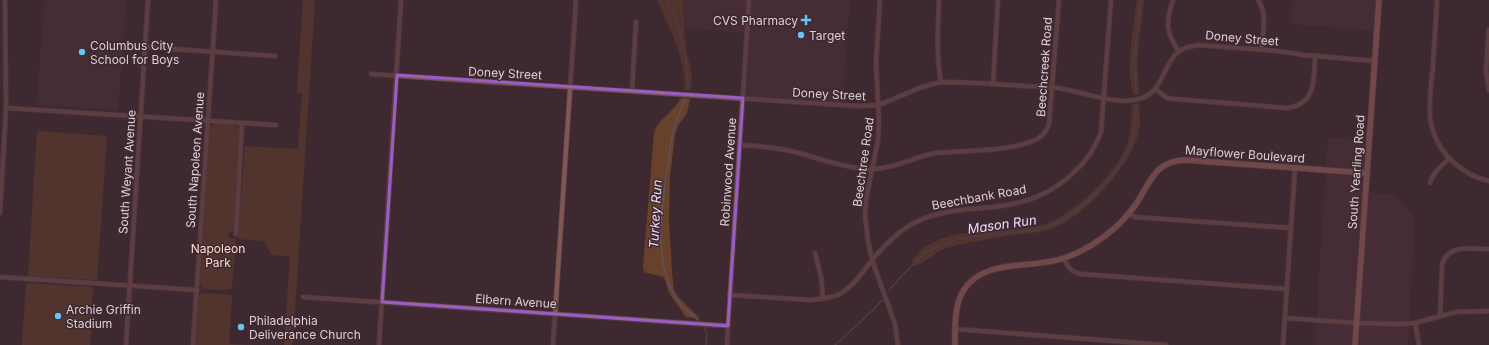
<svg xmlns="http://www.w3.org/2000/svg" width="1489" height="345" font-family="Inter,sans-serif">
  <rect width="100%" height="100%" fill="#3f2931"/>
  <g fill="#4e313b">
    <polygon points="45,0 126,0 118,110 36,105"/>
    <polygon points="683,0 850,0 842,105 744,97 747,33 685,28"/>
    <polygon points="1293,0 1379,0 1377,31 1291,24"/>
    <polygon points="1328,138 1369,140 1365,193 1395,195 1415,218 1408,345 1315,345 1319,291 1318,290"/>
  </g>
  <g fill="#68412b">
    <path d="M303,0h12l-22,340 -1,5h-8l6,-88c-14,-3 -20,3 -24,-14l-5,-2 -23,-2 7,-93 53,3 4,-56h-5z"/>
    <path d="M657,0h26c1,17 1,34 3,50 3,14 9,27 4,40h-6c4,-27 -16,-65 -27,-90z"/>
    <path d="M1137,0h7l-7,61 2,31 -2,3 -4,-2c-7,-29 0,-63 4,-93z"/>
    <path d="M685,98l5,1 -3,14 -9,13 -3,9 -5,42 -1,43 3,52 2,19 6,8 20,19 -14,-1 -17,-24 -4,-13 -2,-3 -19,-5 -1,-5 11,-134c4,-14 19,-20 26,-34z"/>
    <path d="M1137,104h2c1,12 2,23 -2,34 -10,31 -55,81 -86,91 -11,4 -24,4 -36,6 -16,2 -32,5 -48,8 -9,2 -21,4 -29,9 -8,5 -15,12 -24,14l-2,-5c24,-38 88,-26 126,-35 31,-6 79,-52 89,-82 5,-12 4,-26 5,-39z"/>
    <path d="M214,124c9,0 23,-2 26,8l-6,96 -1,3 -4,1v6l7,1 -4,48 -2,3 -24,-1 -5,-3 -1,-3 10,-156z"/>
    <polygon points="37,131 107,136 97,280 28,276"/>
    <polygon points="26,283 93,287 90,345 22,345"/>
    <polygon points="201,293 232,295 229,344 252,345 196,345 199,297"/>
  </g>
  <g fill="none" stroke-linecap="round" stroke-linejoin="round">
    <g stroke="#5f4e67" stroke-width="1.5">
      <path d="M667,0c11,23 24,64 20,90"/>
      <polyline points="1136,94 1134,56 1141,0"/>
      <path d="M685,99c-3,9 -8,19 -11,28 -3,12 -4,25 -6,37 -6,41 -15,90 5,129 6,12 16,19 25,27"/>
      <path d="M889,290c11,-12 32,-37 47,-43 25,-11 53,-12 80,-15 8,-1 17,-1 25,-3 35,-9 82,-57 92,-91 3,-11 3,-23 3,-34"/>
      <polyline points="704,326 707,335 706,345"/>
      <polyline points="835,345 872,311 882,300"/>
    </g>
    <g stroke="#5c474e" stroke-width="5.5">
      <g id="street">
        <polyline points="880,0 876,63 879,122 878,140 866,200 865,216 868,241 872,260 895,324 898,345"/>
        <path d="M939,0c-1,28 -3,54 2,82"/>
        <path d="M1173,0c-8,23 -7,32 6,52"/>
        <path d="M1258,0c10,13 5,34 3,49"/>
        <path d="M1437,0c-1,22 -3,45 -4,67 -2,16 -4,33 -3,49 3,32 28,58 59,65"/>
        <polyline points="1489,30 1486,70 1489,90"/>
        <polyline points="145,47 275,56"/>
        <path d="M371,74l486,32 22,-1 43,-18 19,-5c28,0 55,2 83,4 13,1 27,0 39,3 24,4 51,16 76,10 25,-7 23,-34 40,-48 6,-4 14,-5 20,-6l79,6 26,4 71,6"/>
        <polyline points="993,84 998,0"/>
        <path d="M1155,89l12,9 8,1 112,9c29,-4 27,-28 28,-52"/>
        <polyline points="632,91 636,22"/>
        <polyline points="6,108 276,125"/>
        <path d="M740,145c17,1 35,2 51,6 25,6 49,16 74,18 26,2 47,-12 71,-16 30,-3 66,-1 94,-11 10,-3 16,-8 19,-18l10,-124"/>
        <path d="M1430,183c3,-11 11,-17 19,-24"/>
        <polyline points="0,213 6,108 5,0"/>
        <polyline points="1129,214 1135,217 1291,228"/>
        <polyline points="236,234 242,123"/>
        <polyline points="815,253 821,277 823,299"/>
        <path d="M1064,258c3,9 7,14 17,16l206,15"/>
        <polyline points="0,277 197,290"/>
        <path d="M730,295l81,5c9,-1 18,-2 27,-5 14,-7 24,-22 34,-35 10,-12 21,-24 35,-33 31,-20 65,-16 100,-22 24,-4 47,-14 65,-31 13,-11 23,-25 29,-42l10,-132"/>
        <polyline points="303,297 728,326"/>
        <path d="M1440,316l2,-50c4,-23 31,-17 47,-17"/>
        <polyline points="1285,318 1356,323 1402,324 1415,323 1456,312 1489,311"/>
        <polyline points="1415,323 1419,345"/>
        <polyline points="955,329 1166,345"/>
        <polyline points="126,345 148,0"/>
        <polyline points="193,345 216,0"/>
        <polyline points="379,345 401,0"/>
        <polyline points="553,345 576,0"/>
        <polyline points="727,345 749,0"/>
        <polyline points="1283,345 1295,168"/>
      </g>
    </g>
    <g stroke="#5c474e" stroke-width="7">
      <g id="secondary">
        <path d="M955,345c0,-17 -1,-38 8,-54 21,-34 69,-21 101,-33 19,-6 37,-18 52,-31 8,-8 16,-16 22,-26 13,-21 18,-40 47,-41l181,13"/>
        <polyline points="1355,345 1379,0"/>
      </g>
    </g>
    <use href="#street" stroke="#815653" stroke-width="4"/>
    <use href="#secondary" stroke="#ad6a66" stroke-width="5.5"/>
  </g>
  <path d="M0 0H1489V345H0ZM397,75l346,23 -15,228 -346,-24z" fill="#3f2931" fill-opacity=".55" fill-rule="evenodd"/>
  <path fill="none" stroke="#995dc5" stroke-width="3" stroke-linejoin="round" d="M397,75l346,23 -15,228 -346,-24z"/>
  <g fill="#66c4ef" stroke="#3f2931" stroke-width="1.5">
    <path d="M804 14h4v4h4v4h-4v4h-4v-4h-4v-4h4z"/>
    <circle cx="801" cy="35" r="4"/>
    <circle cx="82" cy="52" r="4"/>
    <circle cx="58" cy="316" r="4"/>
    <circle cx="241" cy="327" r="4"/>
  </g>
  <g text-anchor="middle" dominant-baseline="central" stroke-width="3" stroke-linejoin="round" paint-order="stroke">
    <g font-size="12" fill="#decfd3" stroke="#3f2931" text-anchor="start">
      <text x="798" y="20" text-anchor="end">CVS Pharmacy</text>
      <text x="809" y="35">Target</text>
      <text x="90" y="45">Columbus City<tspan x="90" dy="14">School for Boys</tspan></text>
      <text x="66" y="309">Archie Griffin<tspan x="66" dy="14">Stadium</tspan></text>
      <text x="249" y="320">Philadelphia<tspan x="249" dy="14">Deliverance Church</tspan></text>
    </g>
    <g font-size="12" fill="#decfd3" stroke="#3f2931">
      <text transform="translate(1242 38) rotate(5)">Doney Street</text>
      <text transform="translate(1044 67) rotate(-86)">Beechcreek Road</text>
      <text transform="translate(505 73) rotate(3)">Doney Street</text>
      <text transform="translate(829 94) rotate(3)">Doney Street</text>
      <text transform="translate(1245 154) rotate(4)">Mayflower Boulevard</text>
      <text transform="translate(195 160) rotate(-86)">South Napoleon Avenue</text>
      <text transform="translate(863 162) rotate(-82)">Beechtree Road</text>
      <text transform="translate(127 172) rotate(-86)">South Weyant Avenue</text>
      <text transform="translate(728 172) rotate(-86)">Robinwood Avenue</text>
      <text transform="translate(1356 172) rotate(-86)">South Yearling Road</text>
      <text transform="translate(979 197) rotate(-10)">Beechbank Road</text>
      <text transform="translate(516 301) rotate(4)">Elbern Avenue</text>
    </g>
    <g font-size="12" fill="#fbddce" stroke="#3f2931">
      <text x="218" y="248">Napoleon<tspan x="218" dy="14">Park</tspan></text>
    </g>
    <g font-size="13" font-style="italic" fill="#eaddf9" stroke="#3f2931">
      <text transform="translate(655 214) rotate(-87)">Turkey Run</text>
      <text transform="translate(1002 224) rotate(-8)">Mason Run</text>
    </g>
  </g>
</svg>
